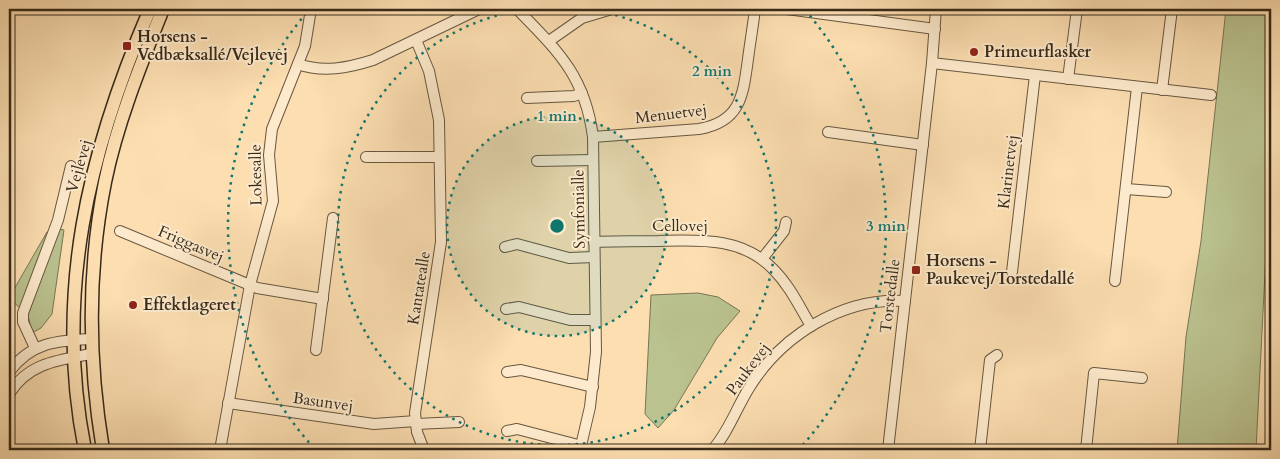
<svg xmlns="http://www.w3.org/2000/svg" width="1280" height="459" font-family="Cardo,serif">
  <rect width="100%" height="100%" fill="#fcdeb1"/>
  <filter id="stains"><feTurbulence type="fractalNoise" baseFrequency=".004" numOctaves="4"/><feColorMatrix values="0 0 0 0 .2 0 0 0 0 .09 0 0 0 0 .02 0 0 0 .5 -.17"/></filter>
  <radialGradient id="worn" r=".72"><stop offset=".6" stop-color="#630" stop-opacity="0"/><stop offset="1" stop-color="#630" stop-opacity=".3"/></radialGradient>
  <g fill="#bac28f" stroke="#787654">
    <polygon points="1226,9 1271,9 1271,233 1267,233 1256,450 1177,450 1186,337 1201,241"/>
    <polygon points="59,229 64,230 52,314 41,328 32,333 28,315"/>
    <polygon points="47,232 52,232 20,308 9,298"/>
    <polygon points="698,293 718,297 740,311 717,338 674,410 658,428 645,414 651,295"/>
  </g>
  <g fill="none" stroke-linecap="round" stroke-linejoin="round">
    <g stroke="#685740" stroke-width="12">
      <g id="minor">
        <path d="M517,9c41,42 68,67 76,128l3,215 -6,55 -10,43"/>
        <polyline points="787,9 935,29"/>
        <polyline points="416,40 429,71 439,120 441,242 415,413 417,432 424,450"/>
        <polyline points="549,41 582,18 612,9"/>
        <polyline points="932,63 1211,95"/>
        <path d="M298,64c25,9 50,4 75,-4l106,-51"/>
        <polyline points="1068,79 1077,9"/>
        <polyline points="1162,90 1172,9"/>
        <polyline points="527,98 574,96 582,93"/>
        <polyline points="828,132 923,145"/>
        <path d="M593,137l106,-8c42,-7 44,-34 49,-70 2,-16 5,-33 7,-50"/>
        <polyline points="366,157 439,157"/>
        <polyline points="537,161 593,160"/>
        <polyline points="1126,189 1166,192"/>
        <polyline points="120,231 257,288 323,299"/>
        <path d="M594,242c22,-1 43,-1 65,-1 41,-1 83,-4 114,28 17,17 26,37 38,57"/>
        <polyline points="505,247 517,244 569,258 594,257"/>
        <polyline points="762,259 784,231 786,222"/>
        <polyline points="1012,272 1035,75"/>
        <polyline points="1115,281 1137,87"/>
        <polyline points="506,309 519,307 570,320 595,320"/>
        <polyline points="35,348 23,322 23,313 58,220 71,166"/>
        <polyline points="316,350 333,218"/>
        <path d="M9,372c22,-30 47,-31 82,-33"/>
        <polyline points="507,372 521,370 593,387"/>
        <path d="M9,394c19,-31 49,-34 82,-40"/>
        <polyline points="228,403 374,424 416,421"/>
        <polyline points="416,424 459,422"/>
        <polyline points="507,431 517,429 582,446"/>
        <polyline points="220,450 250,285 273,201 269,155 272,129 305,46 311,9"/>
        <path d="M712,450c15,-15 25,-43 37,-62 32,-52 93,-91 156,-87"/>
        <polyline points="888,450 932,63 936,9"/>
        <polyline points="980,450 990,360 997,355"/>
        <polyline points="1086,450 1094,373 1142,378"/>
      </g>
    </g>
    <g stroke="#372a1a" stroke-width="15">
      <g id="major">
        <path d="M85,450c-31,-156 3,-297 65,-441"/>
        <path d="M103,450c-15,-90 -16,-178 2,-268 12,-59 36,-118 58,-173"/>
      </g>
    </g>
    <use href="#minor" stroke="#fdeacc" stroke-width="10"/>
    <use href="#major" stroke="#fcdeb1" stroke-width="12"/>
  </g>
  <circle cx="557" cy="226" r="110" fill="#0f766e" fill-opacity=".12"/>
  <g fill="none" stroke="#0f766e" stroke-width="2.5" stroke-dasharray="2.5 5">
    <circle cx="557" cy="226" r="110"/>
    <path d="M586 9A219 219 0 1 1 528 9"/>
    <path d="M314 448A329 329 0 0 1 309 10M805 10A329 329 0 0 1 800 448"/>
  </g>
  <g fill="#8f2418" stroke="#fdeacc" stroke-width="2">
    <rect x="122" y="41" width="10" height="10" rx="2.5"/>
    <circle cx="974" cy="52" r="5"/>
    <rect x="911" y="265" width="10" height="10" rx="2.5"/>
    <circle cx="133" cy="305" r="5"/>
  </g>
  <g text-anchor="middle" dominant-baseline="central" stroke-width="4" stroke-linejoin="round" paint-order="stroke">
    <g font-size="16" font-weight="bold" fill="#372a1a" stroke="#fdeacc" text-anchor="start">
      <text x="137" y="37">Horsens -<tspan x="137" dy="18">Vedbæksallé/Vejlevej</tspan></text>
      <text x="984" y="52">Primeurflasker</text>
      <text x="926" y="261">Horsens -<tspan x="926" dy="18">Paukevej/Torstedallé</tspan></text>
      <text x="143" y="305">Effektlageret</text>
    </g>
    <g font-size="16" fill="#372a1a" stroke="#fdeacc">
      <text transform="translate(671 114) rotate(-7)">Menuetvej</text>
      <text transform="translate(79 166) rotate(-74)">Vejlevej</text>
      <text transform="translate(1008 172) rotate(-83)">Klarinetvej</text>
      <text transform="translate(256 175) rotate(-91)">Lokesalle</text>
      <text transform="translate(579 209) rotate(-91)">Symfonialle</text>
      <text x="680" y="226">Cellovej</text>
      <text transform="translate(191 244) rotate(23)">Friggasvej</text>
      <text transform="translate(419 288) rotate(-81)">Kantatealle</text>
      <text transform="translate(890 296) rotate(-83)">Torstedalle</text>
      <text transform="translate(748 369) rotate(-53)">Paukevej</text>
      <text transform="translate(323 402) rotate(8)">Basunvej</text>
    </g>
  </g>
  <circle cx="557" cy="226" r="8" fill="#0f766e" stroke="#fdeacc" stroke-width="2.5"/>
  <g font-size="15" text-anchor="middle" font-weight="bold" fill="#0f766e" stroke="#fdeacc" stroke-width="4" stroke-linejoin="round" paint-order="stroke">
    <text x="712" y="76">2 min</text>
    <text x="557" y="121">1 min</text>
    <text x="886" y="231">3 min</text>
  </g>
  <rect width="1280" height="459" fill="none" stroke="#fcdeb1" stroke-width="30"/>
  <rect x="10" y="10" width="1260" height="439" fill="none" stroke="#372a1a" stroke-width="2.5"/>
  <rect x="15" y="15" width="1250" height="429" fill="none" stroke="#372a1a"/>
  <rect width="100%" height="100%" filter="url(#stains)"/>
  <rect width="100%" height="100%" fill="url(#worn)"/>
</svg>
